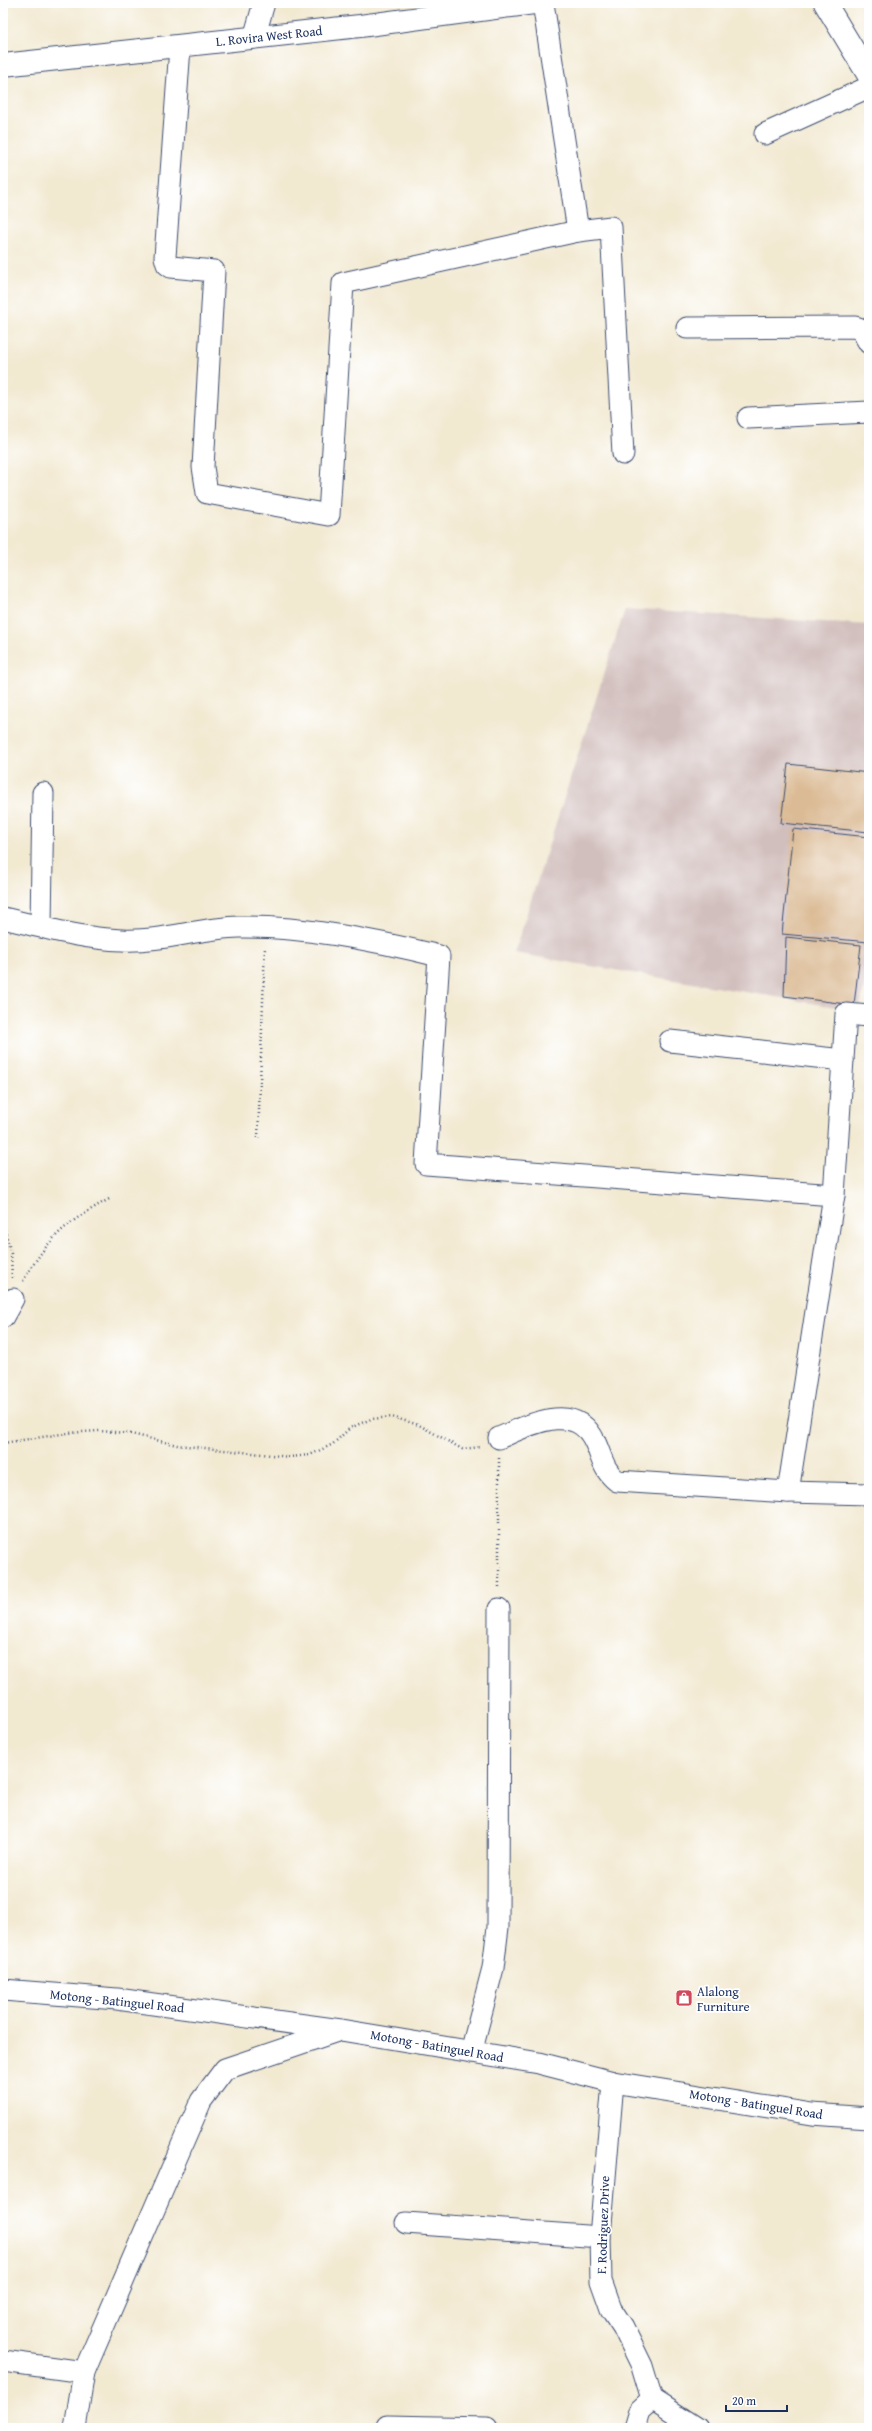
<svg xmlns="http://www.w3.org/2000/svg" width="872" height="2431" font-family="'Gentium Book Plus',serif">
  <rect width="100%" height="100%" fill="#fff"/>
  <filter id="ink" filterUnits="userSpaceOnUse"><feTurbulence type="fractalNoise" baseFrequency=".025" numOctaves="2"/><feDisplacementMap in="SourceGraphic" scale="8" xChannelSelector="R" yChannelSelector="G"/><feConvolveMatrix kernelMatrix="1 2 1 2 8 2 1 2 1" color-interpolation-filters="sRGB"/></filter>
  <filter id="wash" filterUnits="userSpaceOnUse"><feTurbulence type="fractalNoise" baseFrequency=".012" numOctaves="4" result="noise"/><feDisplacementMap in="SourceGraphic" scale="16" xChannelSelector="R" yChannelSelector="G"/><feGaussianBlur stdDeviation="0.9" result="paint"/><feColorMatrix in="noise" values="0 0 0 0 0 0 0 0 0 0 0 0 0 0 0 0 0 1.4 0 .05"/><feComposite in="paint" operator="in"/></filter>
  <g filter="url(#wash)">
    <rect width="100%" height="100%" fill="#f2e9d1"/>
    <polygon fill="#d1bfbd" points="625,609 869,625 869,966 859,1011 514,953"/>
    <g id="blocks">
      <g fill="#dbbb95">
        <polygon points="788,764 869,773 869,832 781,823"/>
        <polygon points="793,829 869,837 869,942 782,934"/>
        <polygon points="786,937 861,945 854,1005 784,996"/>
      </g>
    </g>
  </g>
  <g filter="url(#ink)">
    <use href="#blocks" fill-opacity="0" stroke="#3b4b6f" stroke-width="1"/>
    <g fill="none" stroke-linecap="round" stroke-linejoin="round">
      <g stroke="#3b4b6f" stroke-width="23">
        <g id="minor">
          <polyline points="543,3 578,231"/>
          <polyline points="254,38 264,3"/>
          <polyline points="180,47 165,257 167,264 171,267 214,271 203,467 207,493 329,515 343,283 578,231 611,227 623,454"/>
          <polyline points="765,134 869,87"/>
          <polyline points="687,328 855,327 861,329 869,343"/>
          <polyline points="748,418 869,412"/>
          <path d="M3,918c39,9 79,21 119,22 40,2 77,-12 117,-13 66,-1 136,13 200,29l-13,208 408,31"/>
          <polyline points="41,926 43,793"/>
          <polyline points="670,1041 843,1060"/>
          <polyline points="3,1317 13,1299"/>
          <path d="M499,1438c30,-13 77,-38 96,4 7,15 8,28 22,39l171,11 81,2"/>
          <polyline points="788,1492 834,1195 846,1014 869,1016"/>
          <polyline points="3,1990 117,1999 341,2030 539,2063 613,2082 812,2114 869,2118"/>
          <polyline points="471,2052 493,1968 498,1927 499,1609"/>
          <polyline points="613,2082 600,2237 601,2281 611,2309 623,2327 642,2366 652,2399 697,2428"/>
          <polyline points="406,2223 600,2237"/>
          <polyline points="3,2361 84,2372 75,2428"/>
          <polyline points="84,2372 201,2101 225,2069 337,2031"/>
          <polyline points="387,2426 487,2428"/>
          <polyline points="634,2428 639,2411 652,2399"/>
        </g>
      </g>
      <g stroke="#3b4b6f" stroke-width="24">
        <g id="major">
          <polyline points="825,3 869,76"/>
          <polyline points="3,65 360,26 534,3"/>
        </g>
      </g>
      <g stroke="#3b4b6f" stroke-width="2.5" stroke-dasharray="1 3" stroke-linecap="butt">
        <polyline points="258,1138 265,947"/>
        <polyline points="3,1222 11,1254 12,1280"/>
        <path d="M23,1281c27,-45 42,-58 88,-83"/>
        <polyline points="3,1443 68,1433 100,1431 127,1433 177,1445 290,1457 310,1455 333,1444 350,1428 371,1419 392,1417 419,1425 462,1449 481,1447"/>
        <polyline points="499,1458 499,1589"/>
        <polyline points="869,2045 869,2091"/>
      </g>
      <use href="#minor" stroke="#fff" stroke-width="21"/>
      <use href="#major" stroke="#fff" stroke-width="22"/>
    </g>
  </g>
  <defs>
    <g id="shop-square" transform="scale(0.9)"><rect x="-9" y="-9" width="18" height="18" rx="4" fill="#d1495b" stroke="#fff"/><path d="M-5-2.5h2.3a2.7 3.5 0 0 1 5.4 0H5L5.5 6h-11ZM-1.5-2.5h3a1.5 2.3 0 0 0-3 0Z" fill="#fff"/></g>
  </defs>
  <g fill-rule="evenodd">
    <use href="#shop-square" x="684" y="1998"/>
  </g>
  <g text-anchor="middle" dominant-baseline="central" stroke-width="3.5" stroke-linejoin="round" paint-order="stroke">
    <g font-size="13" fill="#1b2f5e" stroke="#fff">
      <text transform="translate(269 36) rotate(-6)">L. Rovira West Road</text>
      <text transform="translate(117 2001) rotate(6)">Motong - Batinguel Road</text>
      <text transform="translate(437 2046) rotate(10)">Motong - Batinguel Road</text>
      <text transform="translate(756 2104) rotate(9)">Motong - Batinguel Road</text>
      <text transform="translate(603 2225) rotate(-88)">F. Rodriguez Drive</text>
    </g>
    <g font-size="13" fill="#1b2f5e" stroke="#fff" text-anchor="start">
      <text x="697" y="1991">Alalong<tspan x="697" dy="15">Furniture</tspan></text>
    </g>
  </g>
  <rect width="872" height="2431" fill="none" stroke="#fff" stroke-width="16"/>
  <path d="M726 2405v6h61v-6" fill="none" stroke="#1b2f5e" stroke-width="2"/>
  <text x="732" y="2405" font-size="12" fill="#1b2f5e" stroke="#ffffff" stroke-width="3" paint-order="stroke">20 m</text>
</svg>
